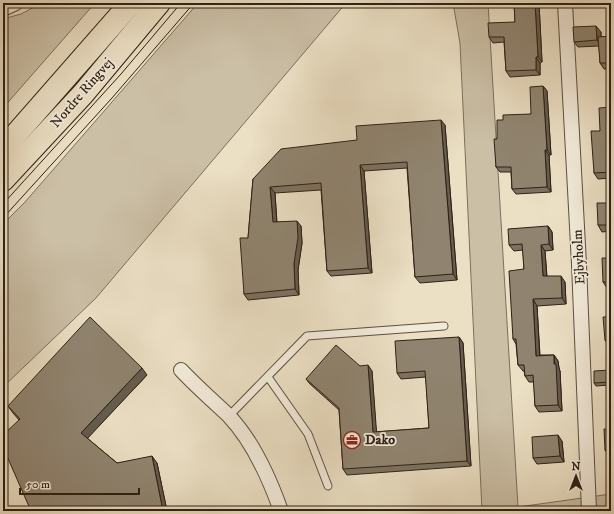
<svg xmlns="http://www.w3.org/2000/svg" width="614" height="514" font-family="'IM FELL DW Pica',serif">
  <rect width="100%" height="100%" fill="#ebdfc4"/>
  <filter id="stains"><feTurbulence type="fractalNoise" baseFrequency=".005" numOctaves="4"/><feColorMatrix values="0 0 0 0 .2 0 0 0 0 .09 0 0 0 0 .02 0 0 0 .5 -.17"/></filter>
  <radialGradient id="worn" r=".72"><stop offset=".6" stop-color="#630" stop-opacity="0"/><stop offset="1" stop-color="#630" stop-opacity=".3"/></radialGradient>
  <g fill="#cbbfa6" stroke="#7c705e">
    <polygon points="42,3 95,3 3,108 3,19 21,14"/>
    <polygon points="198,3 346,3 96,298 3,387 3,224 25,202"/>
    <polygon points="453,3 488,3 518,507 611,494 611,511 482,511 460,43"/>
  </g>
  <g fill="none" stroke-linecap="round" stroke-linejoin="round">
    <g stroke="#5d5041" stroke-width="9">
      <g id="lane">
        <polyline points="268,377 308,434 328,486"/>
        <polyline points="229,416 307,336 444,326"/>
      </g>
    </g>
    <g stroke="#5d5041" stroke-width="16">
      <g id="street">
        <polyline points="565,3 579,264 589,511"/>
        <polyline points="3,9 16,3"/>
        <path d="M181,370c15,16 31,30 47,45 25,26 41,62 53,96"/>
      </g>
    </g>
    <g stroke="#2e2115" stroke-width="24">
      <g id="primary">
        <polyline points="3,149 131,3"/>
        <polyline points="3,180 83,94 159,3"/>
      </g>
    </g>
    <use href="#lane" stroke="#f2ead9" stroke-width="7"/>
    <use href="#street" stroke="#f2ead9" stroke-width="14"/>
    <use href="#primary" stroke="#ebdfc4" stroke-width="22"/>
    <g stroke="#2e2115" stroke-width="1">
      <polyline points="3,204 121,74 181,3"/>
      <polyline points="3,218 112,98 194,3"/>
    </g>
  </g>
  <g fill="#7c7260" stroke="#2e2115">
    <polygon points="514,3 539,3 542,62 540,63 540,75 510,77 506,71 504,42 493,43 489,37 515,22"/>
    <polygon points="601,32 601,37 611,36 611,69 604,69 600,63 599,46 578,47 574,42"/>
    <polygon points="543,86 547,91 551,155 549,155 551,192 516,194 512,189 511,172 500,172 496,167 497,139 503,120 531,114"/>
    <polygon points="611,107 611,178 598,179 594,173 600,131"/>
    <polygon points="445,125 457,280 420,283 415,277 407,168 364,171 372,273 331,276 327,271 321,190 275,193 277,222 301,226 302,243 298,270 299,295 248,300 244,294 248,238 253,179 357,140"/>
    <polygon points="611,203 611,231 602,232 598,225"/>
    <polygon points="548,226 552,232 553,250 545,251 547,276 565,282 566,304 537,306 540,355 554,355 558,361 559,368 560,371 562,411 539,412 535,406 534,382 529,382 525,376 524,371 523,371 518,365 516,344 513,339 524,269 523,250 514,251 509,245"/>
    <polygon points="611,258 611,288 607,288 603,282"/>
    <polygon points="611,317 611,346 609,346 605,340"/>
    <polygon points="459,337 463,343 471,466 347,475 343,469 339,410 310,384 306,379 360,366 372,371 376,432 429,428 426,377 401,379 397,373"/>
    <polygon points="610,370 611,371 611,397 610,396 610,385 596,386 594,383"/>
    <polygon points="147,375 87,438 117,463 157,463 167,511 31,511 19,420 13,413 8,406"/>
    <polygon points="611,429 611,456 609,456 605,450"/>
    <polygon points="562,441 564,462 537,464 533,458"/>
  </g>
  <g fill="#655c4e" stroke="#2e2115">
    <polygon points="535,3 539,3 542,62 538,57"/>
    <polygon points="596,26 601,32 601,46 597,40"/>
    <polygon points="536,57 540,63 540,75 536,70"/>
    <polygon points="543,86 547,91 551,155 547,150"/>
    <polygon points="441,120 445,125 457,280 453,274"/>
    <polygon points="545,150 549,155 551,192 547,187"/>
    <polygon points="360,165 364,171 372,273 368,268"/>
    <polygon points="270,187 275,193 277,228 273,222"/>
    <polygon points="297,221 301,226 302,243 298,270 299,295 295,289 294,264"/>
    <polygon points="548,226 552,232 553,250 549,244"/>
    <polygon points="541,245 545,251 547,282 543,276"/>
    <polygon points="561,276 565,282 566,304 562,298"/>
    <polygon points="533,299 537,306 540,362 536,356"/>
    <polygon points="459,337 463,343 471,466 467,461"/>
    <polygon points="554,355 558,361 559,368 560,371 562,411 558,405"/>
    <polygon points="368,365 372,371 377,438 373,432"/>
    <polygon points="142,368 147,375 86,440 81,433"/>
    <polygon points="558,435 562,441 564,462 560,456"/>
    <polygon points="152,456 157,463 167,511 163,511"/>
  </g>
  <g fill="#908470" stroke="#2e2115">
    <polygon points="514,3 535,3 538,57 536,57 536,70 506,71 504,37 489,37 488,23 515,22"/>
    <polygon points="596,26 597,40 574,42 573,27"/>
    <polygon points="611,36 611,63 600,63 598,37"/>
    <polygon points="543,86 547,150 545,150 547,187 512,189 511,167 496,167 494,139 497,139 497,120 503,120 503,115 531,114 530,87"/>
    <polygon points="611,107 611,172 594,173 591,131 600,131 599,108"/>
    <polygon points="441,120 453,274 415,277 407,162 360,165 368,268 327,271 321,183 270,187 273,222 297,221 298,237 294,264 295,289 244,294 240,238 248,238 253,179 281,149 357,140 356,126"/>
    <polygon points="597,203 611,203 611,225 598,225"/>
    <polygon points="548,226 549,244 541,245 543,276 561,276 562,298 533,299 536,356 554,355 554,364 556,364 558,405 535,406 533,375 525,376 524,365 518,365 516,339 513,339 509,271 524,269 522,244 509,245 508,229"/>
    <polygon points="602,258 611,258 611,282 603,282"/>
    <polygon points="90,317 142,368 81,433 117,463 152,456 163,511 116,511 116,508 97,511 31,511 3,447 3,435 20,419 8,406"/>
    <polygon points="603,317 611,317 611,340 605,340"/>
    <polygon points="459,337 467,461 343,469 339,408 306,379 336,345 360,366 368,365 373,432 429,428 425,371 397,373 395,341"/>
    <polygon points="610,370 611,374 609,374 610,382 594,383 594,371"/>
    <polygon points="609,374 611,374 611,396 610,396"/>
    <polygon points="604,429 611,429 611,450 605,450"/>
    <polygon points="558,435 560,456 533,458 532,437"/>
  </g>
  <defs>
    <g id="office-ring" transform="scale(0.9)"><circle r="9.5" fill="#f2ead9" stroke="#8f2418" stroke-width="1.5"/><path d="M-6-3h4V-5.5h4V-3h4V5H-6ZM-1-4.5V-3h2v-1.5ZM-6 0V1H6V0Z" fill="#8f2418"/></g>
  </defs>
  <g fill-rule="evenodd">
    <use href="#office-ring" x="352" y="440"/>
  </g>
  <g text-anchor="middle" dominant-baseline="central" stroke-width="3.5" stroke-linejoin="round" paint-order="stroke">
    <g font-size="14" fill="#2e2115" stroke="#f2ead9">
      <text transform="translate(82 93) rotate(-49)">Nordre Ringvej</text>
      <text transform="translate(579 257) rotate(-93)">Ejbyholm</text>
    </g>
    <g font-size="14" font-weight="bold" fill="#2e2115" stroke="#f2ead9" text-anchor="start">
      <text x="365" y="440">Dako</text>
    </g>
  </g>
  <rect width="614" height="514" fill="none" stroke="#ebdfc4" stroke-width="16"/>
  <rect x="4" y="4" width="606" height="506" fill="none" stroke="#2e2115" stroke-width="2"/>
  <rect x="8" y="8" width="598" height="498" fill="none" stroke="#2e2115"/>
  <g transform="translate(576 476)" stroke="#f2ead9" stroke-width="3" paint-order="stroke">
  <path d="M0-3L7 15L0 10L-7 15Z" fill="#2e2115"/>
  <text y="-6" font-size="11" font-weight="bold" text-anchor="middle" fill="#2e2115">N</text>
  </g>
  <path d="M20 488v6h119v-6" fill="none" stroke="#2e2115" stroke-width="2"/>
  <text x="26" y="488" font-size="12" fill="#2e2115" stroke="#f2ead9" stroke-width="3" paint-order="stroke">50 m</text>
  <rect width="100%" height="100%" filter="url(#stains)"/>
  <rect width="100%" height="100%" fill="url(#worn)"/>
</svg>
